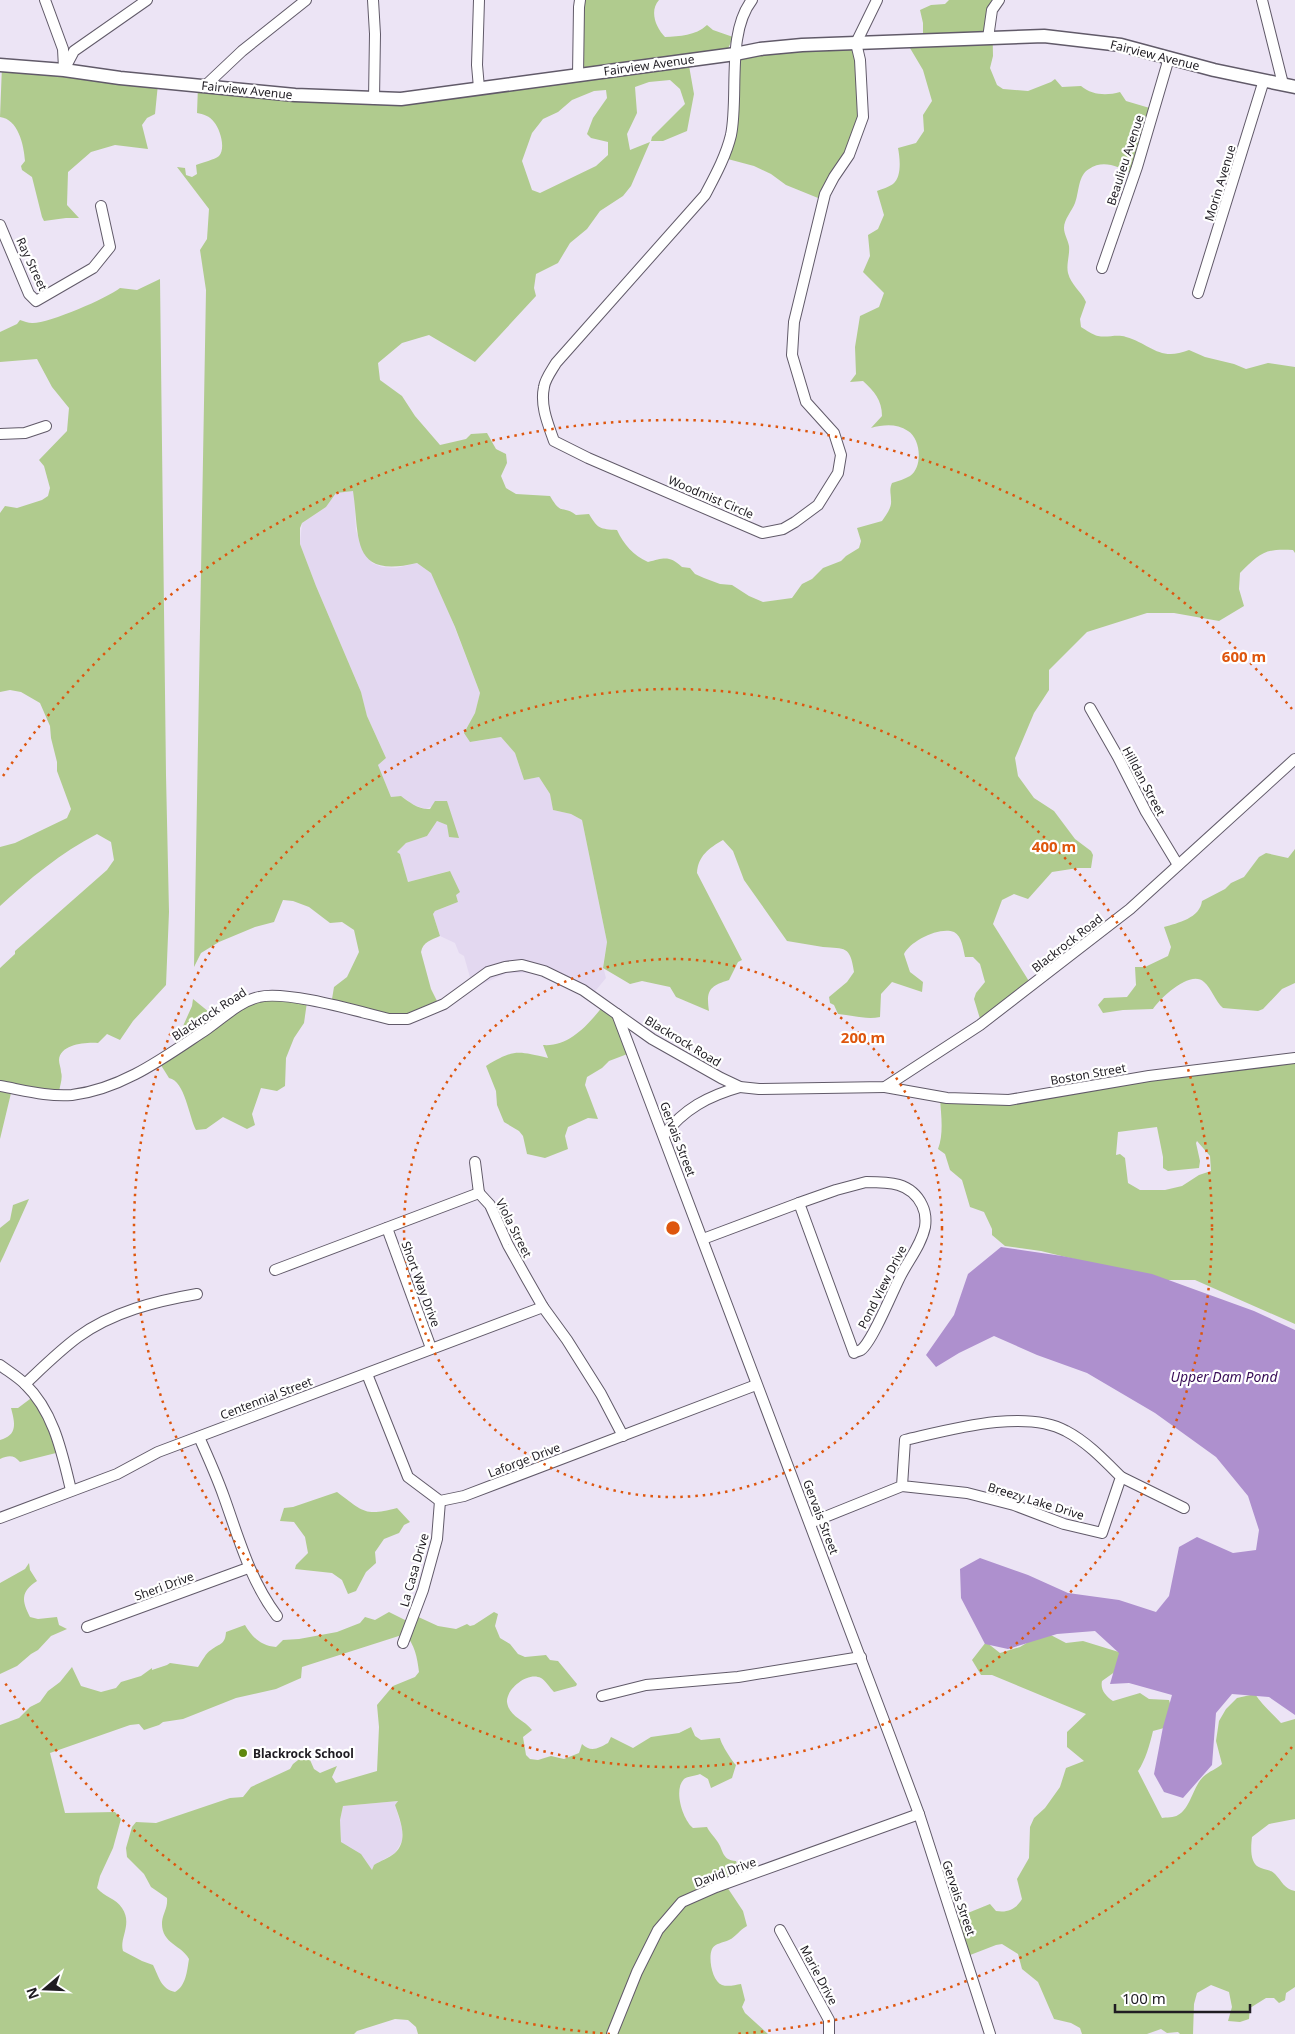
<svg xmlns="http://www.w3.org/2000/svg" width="1295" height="2034" font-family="'Noto Sans',sans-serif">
  <rect width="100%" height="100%" fill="#ece4f5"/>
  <g fill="#e3d8f0">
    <polygon points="354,490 356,531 372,563 382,567 396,568 417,563 431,573 445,602 480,693 475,713 464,733 471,742 501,737 515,753 524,780 539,777 550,794 553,810 571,814 582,820 607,942 603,966 606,978 592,995 553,977 530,973 507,973 473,988 464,956 459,953 455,943 440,936 433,914 435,911 458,902 449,871 408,882 400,854 397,852 406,843 427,836 437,821 447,825 447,801 425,809 414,805 401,796 391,797 378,765 386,758 367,716 361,692 316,586 300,544 302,523 326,507 336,493"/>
    <polygon points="398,1801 395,1805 402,1828 402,1841 395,1853 374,1865 372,1871 341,1842 340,1820 343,1806"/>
  </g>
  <g fill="#b0cb8e" fill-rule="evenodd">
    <path d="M579,0h80c-10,11 -3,28 6,37 15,-1 30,-1 42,-12l6,5 20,7 -5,12 126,-6 7,63 -5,22 -33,72 -37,-15 -15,-11 -17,-8 -30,-8c9,-30 11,-74 3,-104l-39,6 6,34 -7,37 -24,10h-12l1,-4 33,-33 -5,-15 -10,-9 -21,2 -14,5 2,26 -10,21 3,16 20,-8 -19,44 -8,10 -23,15 -13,18 -17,14 -12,20 -22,11 -2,14 2,8 -61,66 -46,-27 -27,8 -24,20 2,17 22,16 13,20 25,29 26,-6 5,-5 16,-1 9,16 10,5 1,9 -6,13 5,12 10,6 34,2c12,21 12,8 26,19l13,-1c9,15 11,15 28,16 7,15 16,25 31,32 16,-4 21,-7 34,5l8,1 5,6 9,4 16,6 12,1 17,11 14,6 29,-4 10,-14 10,-5 11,-11 18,-7 5,-5 13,-8 2,-7 -4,-13 25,-7c4,-6 10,-13 9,-21 0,-7 -2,-10 1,-17 6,-2 13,-4 18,-7 13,-9 11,-37 -2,-45 -12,-8 -25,-6 -37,-3l11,-12c0,-16 -8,-25 -19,-35l-13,1 6,-8 -1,-27 5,-31 19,-9 5,-14 -21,-21 7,-16 -2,-21 10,-6 6,-14 -7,-24c5,-2 12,-4 16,-7 9,-7 7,-26 5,-36l18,-5 8,-12 -1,-16 9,-14 -9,-31 -16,-27 16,-5v-15l-3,-13 11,-5 14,-1 4,-4h49l-6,9 1,47 -3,12 7,17 6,4 25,2 23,-9 4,-3 7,8 19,-1c11,9 25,10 39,6l6,9 27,8 -21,65c-14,-7 -28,-15 -43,-5 -11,6 -10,24 -14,34 -3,8 -11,16 -11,25 0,6 4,12 5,18 1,9 -3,18 -1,27 3,12 13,18 18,29l-6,17 1,8c5,3 12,8 17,9 9,2 19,-2 28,1 25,7 33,25 63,13l16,7 29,7 12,5 22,-6 27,4v186l-2,-3c-29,-2 -34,4 -53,23l-1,16 5,17 -25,15 -45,-8h-27l-60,19 -38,38v20l-15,23 -19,45 3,18 16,22 20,13 21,28 16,12 2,4 -2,13h-13l-26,4 -24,27 -14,-5 -12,6 -9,24 39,62 -51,36 -7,-23 2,-6 9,-11 -5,-18 -7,-7h-8c-2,-8 -3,-21 -11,-25 -14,-6 -44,9 -50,22l6,18 13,10 -1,10 -30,-10 -11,12 -1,23c-14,3 -28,-2 -42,-3l-4,-9 -4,-2 -1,-6 18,-15 7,-10c-4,-27 -9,-23 -31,-25 -12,-2 -24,-4 -36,-6l-43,-61 -11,-29 -10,-11c-14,8 -25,16 -26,33l45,87 -4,2 -9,18c-20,6 -23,11 -20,31l-33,-14 -6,-10 -28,-6 -12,3 -27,-16 4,-26 -25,-122 -11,-6 -18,-4 -3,-16 -11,-17 -15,3 -9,-27 -14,-16 -31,5 -6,-9 11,-20 5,-20 -25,-66 -24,-54 -14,-10c-67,16 -57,-25 -64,-72l-17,2 -10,14 -24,16 -2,5v16l16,42 45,106 6,24 19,42 -8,7 13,32 10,-1c8,6 18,14 29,13l5,-8h12l12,37 -10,-1 -2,-12 -10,-4 -10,15 -21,7 -9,9 3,2 8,28 42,-11 10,21 -4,3 2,7 -23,9 -2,3 7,22c-9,4 -17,6 -19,16l10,37 9,18 -32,12 -77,-14 3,-18 13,-10 12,-25 -5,-22 -12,-8 -12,1 -21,-16 -16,-6 -10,-1 -9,22 -19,5 -36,15 -18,11 -7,14 12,-677 -6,-40 7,-11 2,-30 -32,-42 8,1 1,7 6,2 5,-3 -1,-9c7,-3 18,-5 23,-9 7,-8 1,-27 -5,-34 -4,-6 -11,-8 -17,-9l1,-27 186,13 192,-24zM606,90l1,8 -14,20 -6,16 4,4 17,4v13l-12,11 -56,27 -8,-3 -10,-29 10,-28 11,-14 15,-7 14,-12 22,-9z"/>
    <path d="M2,66l156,18 -3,30 -8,4 -5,7 6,24 -33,-4 -24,7 -23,20 -1,33 12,13h-13l-22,3 -2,-4 -10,-40 -10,-7 -1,-4 4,-5c-1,-16 -7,-42 -25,-44z"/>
    <path d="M160,279l6,496 3,137 -3,73 -33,36 -13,19 -13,-6 -9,9c-12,-1 -38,1 -39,17 0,4 2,8 2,12 2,6 -1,13 -2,20l-47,-3 -12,50v-171l15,-14v-3l92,-81 7,-10 -3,-18 -14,-8c-35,18 -68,45 -97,72v-59l15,-4 52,-25 4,-9 -14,-38v-9l-6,-24 -1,-12 -10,-23 -19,-11 -11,-2 -10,2v-179l5,-7 12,2 25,-8 6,-4 2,-8 -6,-22 -5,-6 28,-29 2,-23 -17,-21 -15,-28 -37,3v-30l17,-8 3,-4c4,1 8,3 12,3 15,1 76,-25 88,-35l17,2z"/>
    <path d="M1295,849v134l-13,6 -19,20 -5,2 -35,-3c-8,-7 -11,-19 -19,-26 -13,-13 -44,16 -51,27l-30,1 -20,3 -5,-8 6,-7 23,-1 9,-12 -1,-18h10l23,-11 3,-9 -7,-20c14,-4 36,-9 38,-26l23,-12 6,-6 13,-6 15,-20 7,-4 22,5z"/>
    <path d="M261,997l46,5 -3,21 -10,15 -8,20 -1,28 -8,5 -16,-3 -9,26 3,11 -8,4 -24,-12 -17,12 -10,1c-7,-13 -11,-49 -27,-52l-10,-16 12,-9 21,-47 1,-7 16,13 24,-2z"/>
    <path d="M603,1006l12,8 15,39 -21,8 -7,7 -15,9 -2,8 13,34 -10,-1 -20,9 -3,9 3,13 -23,9 -18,-4 -4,-18 -4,-5 -15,-9 -7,-17 -1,-14 -10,-25c28,-17 31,-15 62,-8l-5,-13c26,2 45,-20 60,-39z"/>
    <path d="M1295,1058v266l-100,-44h-33l-18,-4 -103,-25 -36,-5 -13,-11v-6l-8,-17 -14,-5 -8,-27 -12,-10 -5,-16 -7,-5c6,-16 3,-34 2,-51l67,2zM1157,1127l6,30v11l5,3 31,-3 1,-7 -4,-18 1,-2 13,15 1,15 -12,4 -17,11 -17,4h-25l-12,-7 -3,-25 -5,-4 -4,1 2,-23z"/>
    <polygon points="29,1199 3,1257 0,1263 0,1228 10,1220 13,1205"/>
    <path d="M34,1396l26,56 -40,10c-6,-7 -11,-7 -20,-3v-19c18,-5 15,-17 11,-32h7z"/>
    <path d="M337,1492c26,19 27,25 60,16l13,14 -6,3 -5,8 -15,6 -9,13 1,11 -10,9 -10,19 -8,3 -6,-14 -10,-7 -37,-4 1,-4 12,-12 -3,-16 -11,-15 -14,-1 4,-13 9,-1z"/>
    <path d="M29,1563l1,7 7,11c-17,11 -15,20 -7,36l8,2 19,-2 2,8 8,4 -16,7 -13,14 -7,4 -14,12 -17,8v-91l25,-14z"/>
    <path d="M389,1612l20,10 5,-7 24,11 18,3 11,-5 3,2 4,-1 20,-13 4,2 -3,12 5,12 10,6 8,10 7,3 21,-2 4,5 8,1 19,23 -1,2 -22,6c-4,-4 -9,-12 -13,-14 -13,-7 -35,11 -34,24 2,15 17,17 25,28l-9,7 3,18 4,4 8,1 13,-4 13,3 15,-6 3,-9c9,9 17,4 26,-1l3,-6 22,11 18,-11 28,-4 12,-6 4,9 6,4 19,-2c1,6 12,23 16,27l-4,13 -21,10 -3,-9 -8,-5c-5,2 -12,2 -16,5 -11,11 -1,41 9,49l14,-1c2,5 7,9 10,14 7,9 4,19 19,20l5,16 -16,7 18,27 4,15c-8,4 -11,11 -18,14 -6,3 -14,3 -17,9 -4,9 0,32 10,36 6,2 13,0 19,-1l4,16 -3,7 3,6 23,21h-350l-2,-7 -8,-7 -13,-1 -38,12 -3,3h-354v-309l19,-7 11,-11 10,-5 8,-11 12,-9 12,-15 9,19 20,6 15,-4 5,-6 20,-6 11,-8v2l15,-5 3,-2 28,4c4,-6 8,-14 13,-17 9,-7 14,-5 15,-18l19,-7c7,12 16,21 31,22l7,-7 16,-1 38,-7 23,-9 5,-6 10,3zM405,1634c10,11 12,23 14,38l-4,5 -22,9 -16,19 2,22 -2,44 -41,12 -4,-6 5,-11 -17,7 -6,-4 -7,-16 -14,11 -3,5 -39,18 -8,10 -13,1 -74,25 -20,-1 -4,5 -6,21 1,9 17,17 7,13 16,11c1,10 -4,15 -5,24 -1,22 20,23 27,37 -2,12 -3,27 -14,33 -14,-3 -16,-15 -22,-27l-11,-4 -19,-10c-4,-13 10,-27 -1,-43 -6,-10 -18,-11 -25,-20l3,-12 13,-28 8,-29 -6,-7 -50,1 -15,-60 80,-28 9,-1 5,6 15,-5 4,-3 20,-3 53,-21 40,-9 25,-11 1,-11zM398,1801l-3,4c5,15 14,35 0,48 -6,5 -15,8 -21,12l-2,5 -11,-16 -20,-12 -1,-22 3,-14z"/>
    <path d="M1045,1632l21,11 17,-2 39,12 1,13 -21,15c-2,9 4,15 11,20l27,-8 9,6 20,1 4,14 -9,14 -11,3c-3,13 -8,30 -15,40l24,47c4,-1 12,0 16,-3 12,-6 15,-28 25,-38 6,-6 14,-8 19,-13l-6,-23 3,-20 7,-12 11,-11 18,-4c7,11 17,19 26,29l14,-4v100l-26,5 -17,13c-1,9 -3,28 9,31 5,2 10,2 14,6 7,7 9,15 20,17v96l-9,6 -1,7 -6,3 -5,-5h-8l-16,10 -1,11 -9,3 -12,-1 4,-14 -3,-15 -18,-7 -14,8 -3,11 -1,30h-13l-2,-2 -11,1 -6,-4 -14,5h-65l-2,-6 -9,-5 -17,-4 -16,-37 -16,-13 -4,-15 -16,-10 -6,1 -31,12 -12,-38 37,-15 6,7c12,2 20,-2 26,-12l-5,-20 12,-21 1,-31 4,-9 11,-10 15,-21 6,-19 18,-7 -17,-14v-15l19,-18 -94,-39h-11l-9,-15 14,-18 14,11 20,-6z"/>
  </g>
  <polygon fill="#ae90ce" points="1001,1247 1062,1256 1152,1274 1254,1311 1295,1330 1295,1715 1269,1697 1232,1694 1216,1713 1212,1765 1183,1798 1164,1792 1154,1774 1163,1727 1172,1695 1129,1683 1110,1684 1119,1653 1095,1631 1057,1634 1008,1649 985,1644 961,1598 960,1569 980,1558 1028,1575 1068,1593 1119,1600 1156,1612 1169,1596 1179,1547 1197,1537 1233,1553 1256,1550 1259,1530 1248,1496 1216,1457 1155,1413 1087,1373 1037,1355 994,1336 959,1353 936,1367 926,1355 954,1315 968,1274"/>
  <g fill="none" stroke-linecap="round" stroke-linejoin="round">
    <g stroke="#615a69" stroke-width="12">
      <g id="minor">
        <polyline points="45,0 63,49 64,68"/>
        <polyline points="373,0 375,34 374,99"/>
        <path d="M752,0c-26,33 -13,96 -21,135 -5,21 -16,41 -26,60l-149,168c-4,7 -11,16 -12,24 -4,19 4,37 10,54l34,17 174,75 21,-4 12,-7 23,-17 20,-32 3,-18 -7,-22 -28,-31 -14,-47 2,-33 31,-128 9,-17 15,-22 14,-38 -3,-57 -4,-17 21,-43"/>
        <polyline points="1262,0 1283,84"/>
        <polyline points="988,38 992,10 999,0"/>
        <polyline points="64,70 74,51 147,0"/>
        <polyline points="578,75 579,7 580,0"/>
        <polyline points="206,85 242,51 306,0"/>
        <polyline points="479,88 477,65 479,0"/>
        <polyline points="0,225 29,294 36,301 93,268 110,247 101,206"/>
        <polyline points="1102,268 1137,167 1169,58"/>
        <polyline points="1198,293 1264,80"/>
        <polyline points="0,434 25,433 46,426"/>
        <polyline points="1090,708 1118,757 1146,812 1178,865"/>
        <polyline points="617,1014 891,1739 919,1814 990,2034"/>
        <path d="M0,1086c23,4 48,11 72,9 51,-6 94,-39 135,-66 16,-11 33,-28 52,-32 27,-7 101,15 130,22h19l36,-15 44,-32 17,-5 17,-2 22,6 39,19 69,49 69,39 19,9 19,2 126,-2 95,-62 150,-116 165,-150"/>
        <polyline points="885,1087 947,1098 1009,1100 1149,1076 1295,1058"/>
        <path d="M664,1135c20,-26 44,-39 76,-48"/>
        <polyline points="475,1162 479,1193"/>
        <path d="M866,1182c23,0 45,0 56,23 3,6 4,15 3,22 -4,19 -18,35 -26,52 -7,14 -27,63 -38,71 0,0 -6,2 -7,3l-55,-150 37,-13z"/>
        <polyline points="479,1193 490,1205 508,1245 527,1279 543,1307 567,1340 601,1394 623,1436"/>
        <polyline points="387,1228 431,1348"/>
        <polyline points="703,1239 799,1203"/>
        <polyline points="275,1270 479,1193"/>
        <path d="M0,1365c8,6 18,12 25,19 29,28 37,69 46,106"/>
        <polyline points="367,1374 408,1477 440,1501 464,1496 756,1385"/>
        <path d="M25,1384c17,-16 34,-33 53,-47 34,-25 78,-36 119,-43"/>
        <path d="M199,1437c9,20 18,40 25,60 15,42 26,83 53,119"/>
        <polyline points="1121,1477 1184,1508"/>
        <polyline points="0,1518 117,1474 158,1452 543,1307"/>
        <path d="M810,1523l92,-37 65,7 47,12 50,19 38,9 19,-56c-17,-17 -34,-35 -55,-46 -41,-23 -117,-1 -161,9l-3,46"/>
        <polyline points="87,1627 248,1568"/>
        <polyline points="403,1643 423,1590 437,1539 440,1501"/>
        <polyline points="602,1696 646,1685 738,1677 861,1657"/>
        <polyline points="780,1930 829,2020 829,2034"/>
        <polyline points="612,2034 637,1972 658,1930 682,1902 716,1887 919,1814"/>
      </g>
    </g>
    <g stroke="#615a69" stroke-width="15">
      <polyline id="major" points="0,65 64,70 120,78 295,95 401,99 735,54 760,49 802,45 1044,36 1121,45 1214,70 1295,87"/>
    </g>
    <use href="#minor" stroke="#fff" stroke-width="10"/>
    <use href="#major" stroke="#fff" stroke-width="12"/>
  </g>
  <g fill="none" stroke="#de560d" stroke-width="2.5" stroke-dasharray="2.5 5">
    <circle cx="673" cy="1228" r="269"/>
    <circle cx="673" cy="1228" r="539"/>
    <path d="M1292 1747A808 808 0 0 1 736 2034M610 2034A808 808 0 0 1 3 1680M3 776A808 808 0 0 1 1292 709"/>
  </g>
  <circle fill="#5f870f" stroke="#fff" stroke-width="2" cx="243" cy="1753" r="5"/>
  <g text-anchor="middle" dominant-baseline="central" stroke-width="4.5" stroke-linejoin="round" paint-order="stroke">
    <g font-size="12" fill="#1f1c22" stroke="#fff">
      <text transform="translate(1155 55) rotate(14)">Fairview Avenue</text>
      <text transform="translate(649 65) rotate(-8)">Fairview Avenue</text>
      <text transform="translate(247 90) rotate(6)">Fairview Avenue</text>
      <text transform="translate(1125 160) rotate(-72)">Beaulieu Avenue</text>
      <text transform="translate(1220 183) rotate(-73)">Morin Avenue</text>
      <text transform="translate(32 264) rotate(65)">Ray Street</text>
      <text transform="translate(711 497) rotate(23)">Woodmist Circle</text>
      <text transform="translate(1144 781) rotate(62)">Hilldan Street</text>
      <text transform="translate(1067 943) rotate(-38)">Blackrock Road</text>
      <text transform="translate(209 1014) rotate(-33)">Blackrock Road</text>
      <text transform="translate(683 1041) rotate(31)">Blackrock Road</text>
      <text transform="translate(1088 1074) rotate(-10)">Boston Street</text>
      <text transform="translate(678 1139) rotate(69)">Gervais Street</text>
      <text transform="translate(514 1228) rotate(63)">Viola Street</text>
      <text transform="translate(421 1284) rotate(70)">Short Way Drive</text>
      <text transform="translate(882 1287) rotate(-63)">Pond View Drive</text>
      <text transform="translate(266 1398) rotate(-21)">Centennial Street</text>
      <text transform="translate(524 1460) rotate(-21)">Laforge Drive</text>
      <text transform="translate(1036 1501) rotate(17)">Breezy Lake Drive</text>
      <text transform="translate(821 1517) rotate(69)">Gervais Street</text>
      <text transform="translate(414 1570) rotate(-74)">La Casa Drive</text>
      <text transform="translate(164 1586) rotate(-20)">Sheri Drive</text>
      <text transform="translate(725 1872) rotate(-20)">David Drive</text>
      <text transform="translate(959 1898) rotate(71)">Gervais Street</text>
      <text transform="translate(819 1975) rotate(62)">Marie Drive</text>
    </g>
    <g font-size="12" font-weight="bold" fill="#1f1c22" stroke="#fff" text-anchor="start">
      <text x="253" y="1753">Blackrock School</text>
    </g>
    <g font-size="14" font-style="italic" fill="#390d57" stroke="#fff">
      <text x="1224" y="1376">Upper Dam Pond</text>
    </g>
  </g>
  <circle cx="673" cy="1228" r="8" fill="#de560d" stroke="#fff" stroke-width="2.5"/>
  <g font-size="15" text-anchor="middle" font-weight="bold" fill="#de560d" stroke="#fff" stroke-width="4.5" stroke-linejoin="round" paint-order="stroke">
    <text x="1244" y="662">600 m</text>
    <text x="1054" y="852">400 m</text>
    <text x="863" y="1043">200 m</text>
  </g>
  <g transform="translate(45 1989) rotate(251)" stroke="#ffffff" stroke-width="4" paint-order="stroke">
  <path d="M0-4L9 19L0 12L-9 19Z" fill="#1f1c22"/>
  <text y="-8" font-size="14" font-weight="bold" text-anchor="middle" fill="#1f1c22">N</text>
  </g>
  <path d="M1115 2004v8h135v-8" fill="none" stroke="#1f1c22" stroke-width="2.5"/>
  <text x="1122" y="2004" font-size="15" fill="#1f1c22" stroke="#ffffff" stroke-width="4" paint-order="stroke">100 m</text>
</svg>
